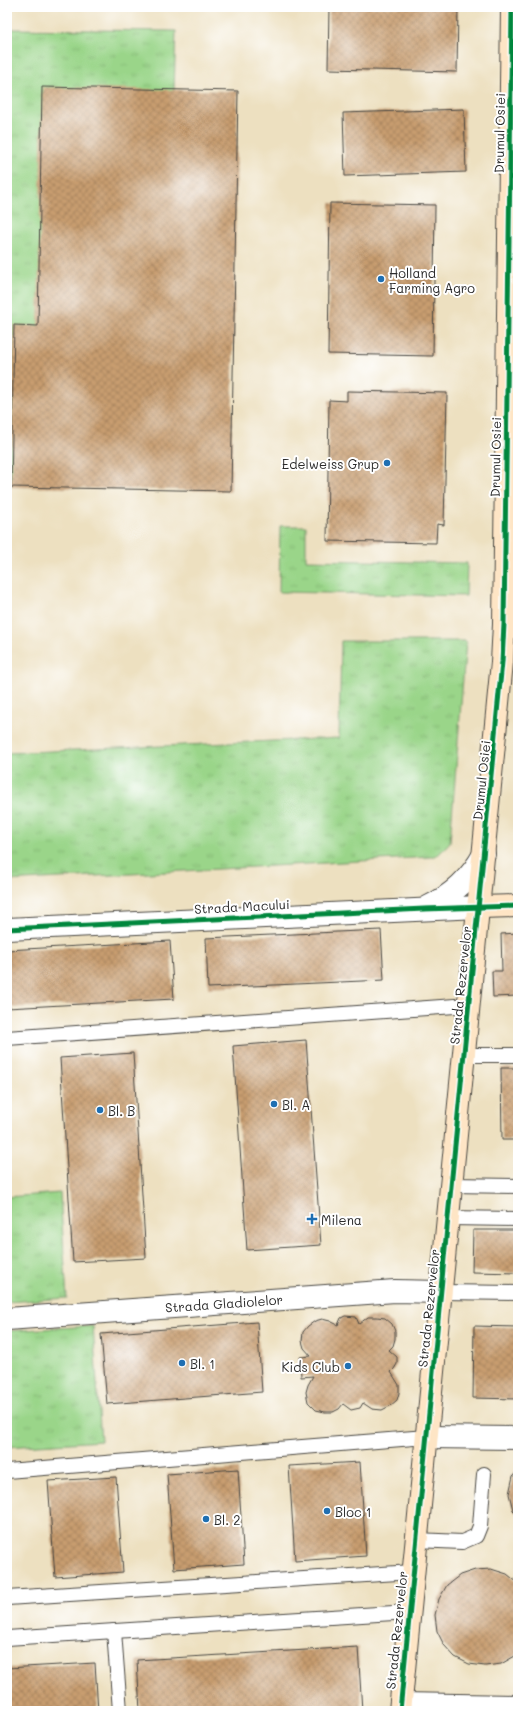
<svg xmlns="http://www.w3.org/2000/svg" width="525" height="1718" font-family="Mali,sans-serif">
  <defs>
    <pattern id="grass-tufts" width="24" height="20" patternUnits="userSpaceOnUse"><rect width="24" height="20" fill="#9ad589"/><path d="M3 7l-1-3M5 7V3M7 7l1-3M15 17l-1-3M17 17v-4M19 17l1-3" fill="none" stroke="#85b776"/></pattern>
    <pattern id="building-cross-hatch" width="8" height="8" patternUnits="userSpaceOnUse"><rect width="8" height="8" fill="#c89d6f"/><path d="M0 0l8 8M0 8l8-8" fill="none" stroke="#a3805b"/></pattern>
  </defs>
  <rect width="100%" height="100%" fill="#fff"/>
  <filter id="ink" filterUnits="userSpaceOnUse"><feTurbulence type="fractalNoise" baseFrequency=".025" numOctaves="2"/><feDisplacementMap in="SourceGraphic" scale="8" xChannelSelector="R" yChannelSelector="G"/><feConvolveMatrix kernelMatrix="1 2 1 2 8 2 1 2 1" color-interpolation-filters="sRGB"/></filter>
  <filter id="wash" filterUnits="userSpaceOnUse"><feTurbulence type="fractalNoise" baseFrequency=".012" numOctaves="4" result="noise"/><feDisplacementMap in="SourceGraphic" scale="16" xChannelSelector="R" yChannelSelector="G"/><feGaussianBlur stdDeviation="0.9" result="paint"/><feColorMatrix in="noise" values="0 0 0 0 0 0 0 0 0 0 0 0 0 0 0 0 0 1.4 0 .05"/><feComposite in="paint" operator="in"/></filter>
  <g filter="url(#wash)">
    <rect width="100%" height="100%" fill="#ede0c0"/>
    <g fill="url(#grass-tufts)" stroke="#62805a">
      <polygon points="9,29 176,31 174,90 38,326 14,326 11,487 7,487 7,149"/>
      <polygon points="280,526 306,526 306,560 467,563 466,596 279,592"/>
      <polygon points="341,641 466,641 450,842 439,854 431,857 7,881 7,753 339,738"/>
      <polygon points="60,1193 67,1298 7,1302 7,1197"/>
      <polygon points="93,1326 101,1441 7,1447 7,1331"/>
    </g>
    <g id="blocks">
      <g fill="url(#building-cross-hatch)">
        <polygon points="329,7 458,7 457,72 328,69"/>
        <polygon points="42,87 238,91 231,491 11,487 14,325 38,326"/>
        <polygon points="464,109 466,172 345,176 343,113"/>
        <polygon points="330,203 435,205 433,356 328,354"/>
        <polygon points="347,391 447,393 444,525 437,524 436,543 327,541 329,400 347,401"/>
        <polygon points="381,930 384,980 208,988 206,938"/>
        <polygon points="518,933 518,996 493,997 492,971 502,971 501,934"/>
        <polygon points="170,941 174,999 7,1008 7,950"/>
        <polygon points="306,1040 321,1245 247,1250 233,1046"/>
        <polygon points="133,1053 146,1258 73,1262 60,1058"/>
        <polygon points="501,1068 518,1068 518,1140 502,1140"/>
        <polygon points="473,1230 518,1230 518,1273 472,1272"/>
        <polygon points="345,1316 356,1317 359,1324 368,1317 377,1317 385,1318 392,1324 395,1331 395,1339 393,1346 389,1350 397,1357 397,1364 394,1369 391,1372 399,1385 399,1393 397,1400 390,1406 382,1410 372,1409 363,1403 360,1408 351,1410 343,1404 339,1409 333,1412 325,1412 316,1410 308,1402 306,1392 308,1385 313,1376 301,1377 300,1357 311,1356 304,1348 302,1341 303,1332 308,1326 315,1321 322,1319 330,1321 338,1325 341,1318"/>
        <polygon points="257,1322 262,1392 107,1404 101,1334"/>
        <polygon points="474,1326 518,1327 518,1399 473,1398"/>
        <polygon points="360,1462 366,1556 295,1561 289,1466"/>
        <polygon points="238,1469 244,1564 174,1569 167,1474"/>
        <polygon points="518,1470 518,1515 513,1510 509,1494 513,1476"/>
        <polygon points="116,1477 123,1572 55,1577 48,1481"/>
        <polygon points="491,1569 507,1574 518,1583 518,1652 515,1656 501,1664 485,1666 469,1664 455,1657 444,1645 437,1631 435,1615 439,1599 447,1585 460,1575 475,1570"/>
        <polygon points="358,1647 362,1711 140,1711 137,1660"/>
        <polygon points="95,1663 98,1711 7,1711 7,1668"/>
        <rect x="449" y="1709" width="69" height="2"/>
      </g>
    </g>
  </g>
  <g filter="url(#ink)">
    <use href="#blocks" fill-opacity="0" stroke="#484641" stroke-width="1"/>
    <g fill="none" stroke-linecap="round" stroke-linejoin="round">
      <g stroke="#484641" stroke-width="16">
        <g id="lane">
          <polyline points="7,1038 469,1005"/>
          <polyline points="464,1055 518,1055"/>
          <polyline points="451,1185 518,1186"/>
          <polyline points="448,1218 518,1219"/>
          <polyline points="441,1292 518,1293"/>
          <polyline points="7,1471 426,1437"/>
          <polyline points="416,1540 462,1542 476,1536 480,1526 484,1474"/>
          <polyline points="7,1598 413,1572"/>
          <polyline points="114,1631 120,1711"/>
          <polyline points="7,1638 409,1612"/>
          <polyline points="400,1700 518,1702"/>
        </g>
      </g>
      <g stroke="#484641" stroke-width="24">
        <g id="street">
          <path d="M428,907c25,-12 43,-29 56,-53"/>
          <polyline points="7,929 479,907"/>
          <polyline points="7,1319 395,1291 441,1292"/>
          <polyline points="426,1437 518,1438"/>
        </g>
      </g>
      <g stroke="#484641" stroke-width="24">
        <g id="secondary">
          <polyline points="479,907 518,906"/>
          <polyline points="400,1711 502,662 504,624 512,7"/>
        </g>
      </g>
      <use href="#lane" stroke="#fff" stroke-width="14"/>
      <use href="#street" stroke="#fff" stroke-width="22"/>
      <use href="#secondary" stroke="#fee5c5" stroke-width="22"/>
      <g stroke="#fff" stroke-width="8">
        <g id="cycleway">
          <polyline points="7,929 424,909 518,906"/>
          <polyline points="400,1711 502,662 504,624 512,7"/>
        </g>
      </g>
      <use href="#cycleway" stroke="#00873e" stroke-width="5"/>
    </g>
  </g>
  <g fill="#1f6fb2" stroke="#fff" stroke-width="1.5">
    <circle cx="381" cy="279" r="4"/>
    <circle cx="387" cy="463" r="4"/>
    <circle cx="274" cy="1104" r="4"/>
    <circle cx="100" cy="1110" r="4"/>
    <path d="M310 1213h4v4h4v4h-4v4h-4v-4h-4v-4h4z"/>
    <circle cx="182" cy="1363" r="4"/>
    <circle cx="348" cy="1366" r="4"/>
    <circle cx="327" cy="1511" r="4"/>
    <circle cx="206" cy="1519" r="4"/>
  </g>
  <g text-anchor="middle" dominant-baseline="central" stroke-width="4" stroke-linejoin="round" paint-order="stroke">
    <g font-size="13" fill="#2b2b2b" stroke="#fff">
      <text transform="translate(499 133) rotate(-89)">Drumul Osiei</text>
      <text transform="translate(495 457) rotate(-89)">Drumul Osiei</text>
      <text transform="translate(481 780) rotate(-84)">Drumul Osiei</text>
      <text transform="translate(242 906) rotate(-3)">Strada Macului</text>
      <text transform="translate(460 985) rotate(-84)">Strada Rezervelor</text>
      <text transform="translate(224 1303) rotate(-4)">Strada Gladiolelor</text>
      <text transform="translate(428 1308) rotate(-84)">Strada Rezervelor</text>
      <text transform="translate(396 1630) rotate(-84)">Strada Rezervelor</text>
    </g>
    <g font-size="13" fill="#2b2b2b" stroke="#fff" text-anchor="start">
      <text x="389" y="272">Holland<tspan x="389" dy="15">Farming Agro</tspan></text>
      <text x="379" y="463" text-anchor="end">Edelweiss Grup</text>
      <text x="282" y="1104">Bl. A</text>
      <text x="108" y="1110">Bl. B</text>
      <text x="321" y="1219">Milena</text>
      <text x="190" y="1363">Bl. 1</text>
      <text x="340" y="1366" text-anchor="end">Kids Club</text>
      <text x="335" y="1511">Bloc 1</text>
      <text x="214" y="1519">Bl. 2</text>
    </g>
  </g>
  <rect width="525" height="1718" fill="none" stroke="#fff" stroke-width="24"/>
</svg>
